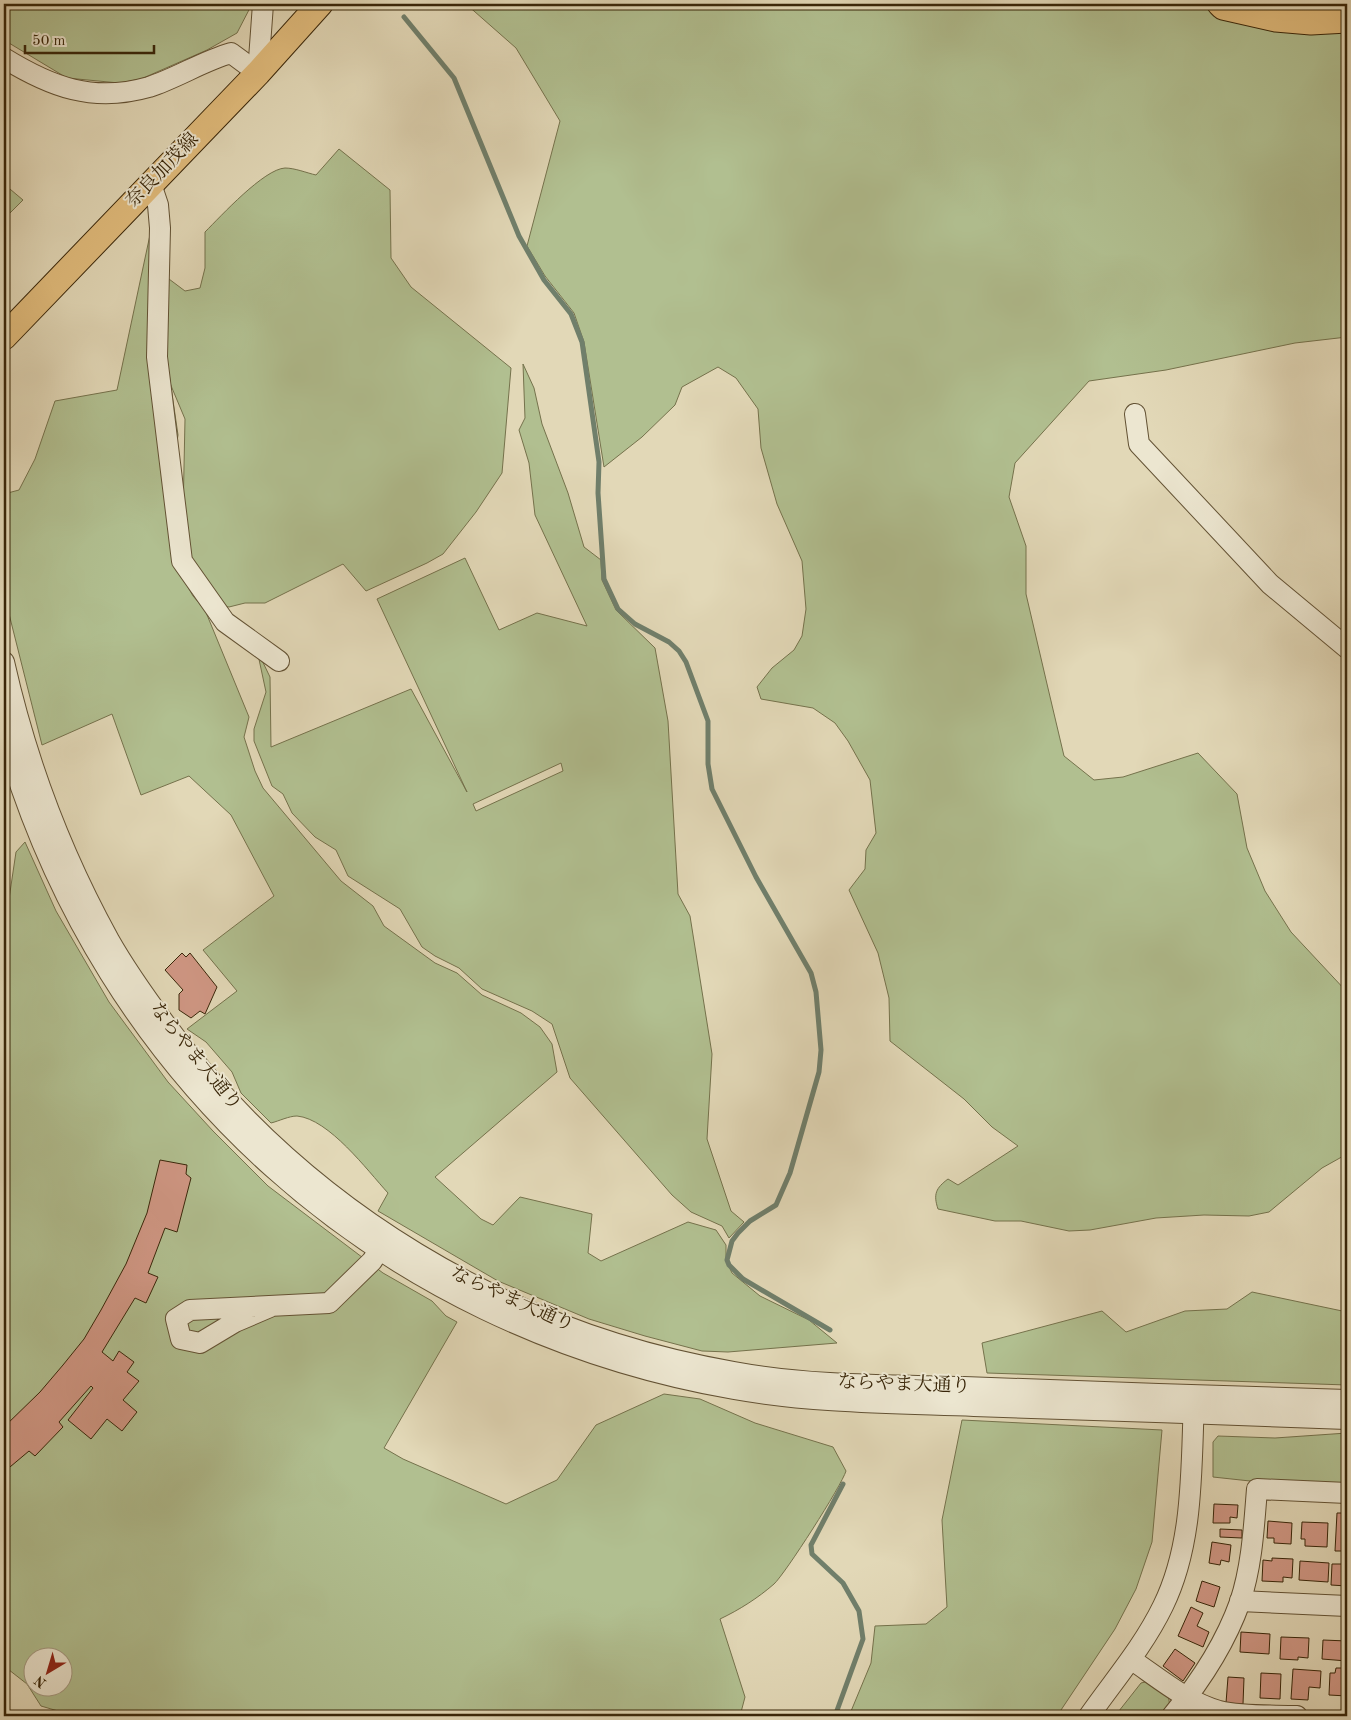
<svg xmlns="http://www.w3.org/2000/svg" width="1351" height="1720" font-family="'Old Standard TT','Noto Serif JP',serif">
  <rect width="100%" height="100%" fill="#e2d8b7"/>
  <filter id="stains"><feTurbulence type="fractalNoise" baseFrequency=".004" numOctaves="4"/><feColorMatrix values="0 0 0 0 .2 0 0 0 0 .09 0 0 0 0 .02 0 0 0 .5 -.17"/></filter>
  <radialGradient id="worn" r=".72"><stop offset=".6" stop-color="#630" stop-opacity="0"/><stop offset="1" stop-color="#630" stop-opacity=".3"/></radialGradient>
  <g fill="#b1bf90" stroke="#75724c" fill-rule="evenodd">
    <polygon points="4,4 252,4 237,33 207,50 141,79 119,83 67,78 4,40"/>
    <path d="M466,4h745l136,21v312l-52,6 -129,27 -77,11 -74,82 -6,34 17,49v48l21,90 17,72 30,24 29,-3 75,-24 39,41 10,54 18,43 26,41 56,60v162l-25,14 -53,44 -20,4 -45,-1 -48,3 -66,12 -21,1 -48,-10h-26l-57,-12c-5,-15 -2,-21 10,-30l10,6 60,-39 -26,-19 -28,-28 -74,-58 -1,-43 -11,-45 -29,-63 16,-21 1,-19 10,-17 -6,-53 -22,-39 -13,-18 -22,-15 -52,-9 -4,-12 15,-19 22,-18 8,-14 4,-27 -4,-48 -25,-57 -16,-56 -3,-39 -22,-31 -18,-11 -36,20 -7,18 -33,32 -38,30 -20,-125 -10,-29 -29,-37 -18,-30 33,-125 -44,-73z"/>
    <path d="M339,149l51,41 1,68 20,29 100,81 -9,105 -26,39 -33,42 -16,9 -61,28 -23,-27 -78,39h-20l-16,4 -14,-2 -22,-26 -10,-63 2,-97 -21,-50 1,-93 20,15 15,-3 5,-20v-36c16,-16 59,-63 80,-64 10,0 22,5 31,7z"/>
    <polygon points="4,184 23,200 4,219"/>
    <path d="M154,216l1,61 23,158 -3,19 2,114 16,28 12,14 44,107 -5,20 11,34 8,17 78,93 32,25 11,20 51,37 22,10 25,22 39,18 19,14 12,17 5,28 -122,105 46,42 12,6 27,-28 72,17 -4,39 13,8 87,-39 28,8 10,15v15l6,13 28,23 49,24 28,23 -109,9 -26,-1 -57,-15 -56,-17 -91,-38 -120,-70 10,-18c-21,-23 -59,-74 -91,-77 -8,0 -18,5 -26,7l-30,-30 -9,-21 -26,-30 -19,-13 50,-38 -34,-41 71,-54 -43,-81 -42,-39 -48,19 -29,-81 -70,31 -38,-151v-100l15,-4 16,-31 20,-58 62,-11z"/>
    <path d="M523,364l11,24 8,36 26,69 16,54 17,13 1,20 14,30 39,38 13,73 10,173 12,22 22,138 -5,85 24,72 13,11 -15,16 -7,-12 -31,-14 -19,-17 -102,-117 -18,-54 -20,-13 -50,-22 -23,-21 -24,-12 -13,-9 -22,-38 -52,-33 -12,-26 -21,-13 -23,-24 -9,-19 -11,-8 -18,-45v-12l12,-37 -9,-42 13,27 1,70 140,-58 56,103 -90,-193 88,-41 34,72 38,-17 50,13 -52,-111 -6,-52 -10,-33 6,-12zM561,763l2,8 -87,40 -3,-7z"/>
    <path d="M25,842l31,69 53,91 59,80 45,49 55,55 115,87 49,28 14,15 11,6 -73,126 19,11 103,45 51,-24 39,-55 68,-31 36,5 55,24 78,24 13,24c-4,14 -61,103 -72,113 -16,14 -35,26 -54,35l25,78 -5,19h-665l-34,-10 -14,-22 -23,-18v-768l5,1 7,-47zM32,1658h30v30h-30z"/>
    <polygon points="1252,1292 1347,1312 1347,1385 987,1373 982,1343 1102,1311 1126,1332 1185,1311 1227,1309"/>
    <polygon points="962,1420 1162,1430 1152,1542 1136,1589 1115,1629 1057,1716 849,1716 871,1663 875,1626 926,1624 947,1607 942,1520"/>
    <polygon points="1347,1433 1347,1485 1250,1481 1213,1477 1213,1442 1218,1436 1275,1438"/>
    <polygon points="1149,1681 1168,1694 1170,1707 1163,1716 1115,1716 1141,1683"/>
  </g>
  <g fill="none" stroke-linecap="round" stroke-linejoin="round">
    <g stroke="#707f6b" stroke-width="5">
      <polyline points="404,17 454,78 519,236 544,280 571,314 582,342 599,462 598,493 604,579 618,609 635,624 669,642 679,651 686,662 708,721 708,764 712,789 756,877 811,973 816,992 821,1050 819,1072 790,1173 776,1205 750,1221 738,1233 732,1241 727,1260 729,1265 743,1279 830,1330"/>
      <polyline points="835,1716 863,1639 859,1611 843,1583 812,1554 811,1545 843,1484"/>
    </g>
  </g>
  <g fill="#d09784" stroke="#392609">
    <polygon points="182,953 186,957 190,953 217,987 205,1014 200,1011 191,1018 179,1010 179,994 183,990 165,970"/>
    <polygon points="160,1160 187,1165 186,1174 191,1178 177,1232 165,1228 148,1273 158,1277 146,1303 135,1298 102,1352 113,1361 119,1351 134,1362 127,1372 139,1381 123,1400 137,1412 122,1431 107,1419 91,1439 68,1420 93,1388 91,1386 59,1422 63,1427 35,1456 29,1451 4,1472 4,1427 40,1392 63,1365 84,1339 101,1310 126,1264 147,1213"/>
    <polygon points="1214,1504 1238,1505 1237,1518 1230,1517 1230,1523 1213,1523"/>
    <polygon points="1337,1513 1347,1513 1347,1551 1335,1551"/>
    <polygon points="1268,1521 1292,1523 1291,1544 1274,1543 1274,1538 1267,1538"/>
    <polygon points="1302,1522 1328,1523 1327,1547 1305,1546 1305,1539 1301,1539"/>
    <polygon points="1220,1529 1242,1530 1242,1538 1220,1537"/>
    <polygon points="1212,1542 1231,1545 1229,1562 1221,1560 1220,1565 1209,1563"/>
    <polygon points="1272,1558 1293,1559 1292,1578 1283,1577 1283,1582 1262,1581 1263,1560 1272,1561"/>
    <polygon points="1300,1561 1329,1563 1328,1582 1299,1580"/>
    <polygon points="1332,1564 1347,1564 1347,1586 1331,1585"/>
    <polygon points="1202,1581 1220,1587 1214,1607 1196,1601"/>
    <polygon points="1191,1607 1203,1613 1197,1626 1209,1632 1203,1647 1178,1636"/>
    <polygon points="1241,1632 1270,1634 1269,1654 1240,1652"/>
    <polygon points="1281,1637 1309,1638 1308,1658 1298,1657 1298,1660 1280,1659"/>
    <polygon points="1323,1640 1347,1641 1347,1661 1322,1659"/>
    <polygon points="1175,1649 1195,1663 1183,1681 1163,1666"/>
    <polygon points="1336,1668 1347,1668 1347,1696 1329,1695 1330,1673 1335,1673"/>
    <polygon points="1293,1669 1321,1671 1320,1688 1309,1687 1308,1700 1291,1699"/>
    <polygon points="1261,1673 1281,1674 1280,1699 1260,1698"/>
    <polygon points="1228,1677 1244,1678 1243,1704 1226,1703"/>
  </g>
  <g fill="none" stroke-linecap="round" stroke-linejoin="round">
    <g stroke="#635234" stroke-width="22">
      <g id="minor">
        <path d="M4,58c47,29 89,45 145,29 28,-9 54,-26 82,-34l27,20"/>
        <polyline points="258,73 263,4"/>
        <polyline points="151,184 158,205 160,228 157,357 182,561 225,622 279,661"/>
        <polyline points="1135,414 1139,444 1270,584 1347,648"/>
        <path d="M4,662c22,98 57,191 105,278 17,30 37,58 57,85 137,185 342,308 568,347 76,14 153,13 230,15 128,5 255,9 383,13"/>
        <path d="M4,733c98,347 376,594 730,656 79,14 160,14 240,17 124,4 249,8 373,13"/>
        <polyline points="270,1307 235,1322 200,1343 181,1339 176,1319 190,1310 329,1303 372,1261 379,1250"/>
        <polyline points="1240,1601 1347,1606"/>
        <path d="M1132,1660c28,19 55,42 87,51 25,6 53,4 78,5"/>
        <path d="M1089,1716c26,-37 54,-69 74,-110 31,-63 28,-138 31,-206"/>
        <path d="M1172,1716c28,-34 53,-72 68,-114 12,-36 14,-76 17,-113l90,4"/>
      </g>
    </g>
    <g stroke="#392609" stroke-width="27">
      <g id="major">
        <polyline points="1220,4 1223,7 1276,19 1311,22 1347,20"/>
        <polyline points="4,337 258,73 320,4"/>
      </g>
    </g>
    <use href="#minor" stroke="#ece6d0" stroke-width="20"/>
    <use href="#major" stroke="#e1bc7c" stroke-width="25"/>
  </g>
  <g text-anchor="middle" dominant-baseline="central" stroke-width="4" stroke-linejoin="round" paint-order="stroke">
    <g font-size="19" fill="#392609" stroke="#ece6d0">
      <text transform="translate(163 171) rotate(-46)">奈良加茂線</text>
      <text transform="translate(195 1057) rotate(51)">ならやま大通り</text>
      <text transform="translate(512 1300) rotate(24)">ならやま大通り</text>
      <text transform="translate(904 1385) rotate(2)">ならやま大通り</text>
    </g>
  </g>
  <rect width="1351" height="1720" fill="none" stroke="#e2d8b7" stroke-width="20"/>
  <rect x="5" y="5" width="1341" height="1710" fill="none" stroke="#392609" stroke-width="2.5"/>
  <rect x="10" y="10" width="1331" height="1700" fill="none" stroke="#392609"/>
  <g transform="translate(48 1672) rotate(218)"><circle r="24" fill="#ece6d0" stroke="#a49980"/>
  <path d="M0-4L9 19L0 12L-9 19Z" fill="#8f2418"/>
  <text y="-8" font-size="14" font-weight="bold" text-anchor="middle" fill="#392609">N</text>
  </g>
  <path d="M25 45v8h129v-8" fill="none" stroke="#392609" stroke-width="2.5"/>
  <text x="32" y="45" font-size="15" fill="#392609" stroke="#ece6d0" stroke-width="4" paint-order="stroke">50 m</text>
  <rect width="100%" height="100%" filter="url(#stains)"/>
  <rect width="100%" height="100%" fill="url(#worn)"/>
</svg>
